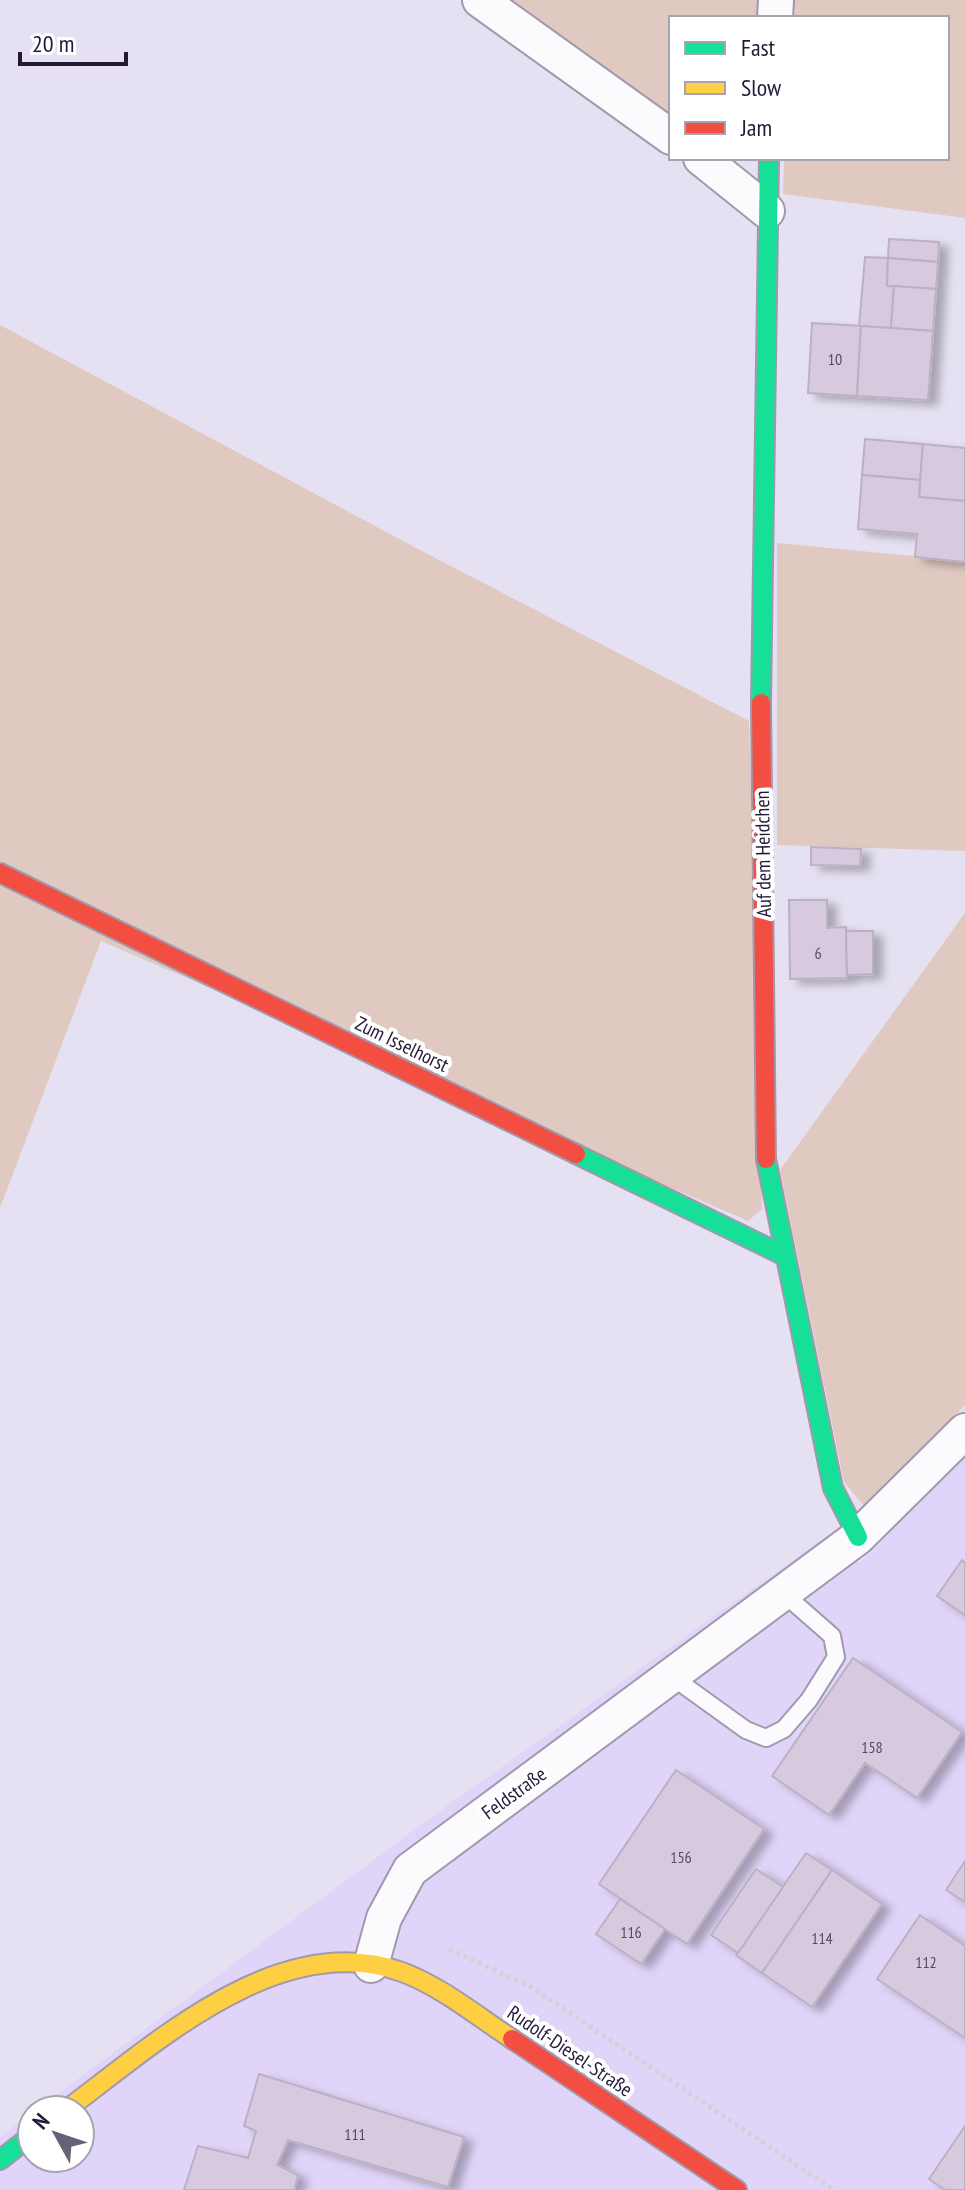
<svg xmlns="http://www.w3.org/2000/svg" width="965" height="2190" font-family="'PT Sans Narrow',sans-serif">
  <defs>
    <filter id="shadow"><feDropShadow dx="9" dy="5" stdDeviation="4" flood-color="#0004"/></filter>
  </defs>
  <rect width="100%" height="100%" fill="#e6e1f2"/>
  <polygon fill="#e0d5f9" points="965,1455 965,2190 0,2190 0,2137 32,2113 32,2158 80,2158 80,2110 36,2110 430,1818 827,1536 860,1563"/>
  <g fill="#e0c9c0">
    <polygon points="495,0 763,0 762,18 671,18 671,123"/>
    <polygon points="791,0 965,0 965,218 783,194 784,158 947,158 947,18 790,18"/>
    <polygon points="0,325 418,549 749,721 762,1209 748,1221 101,941 0,1208"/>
    <polygon points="777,543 965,561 965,851 777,845"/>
    <polygon points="965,913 965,1405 865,1507 844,1482 780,1170"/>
  </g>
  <g fill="#d7cadf" stroke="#bcb0c4" stroke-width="2" filter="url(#shadow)">
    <polygon points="889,239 939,242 938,262 888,258"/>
    <polygon points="865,257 888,258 887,286 894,286 891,328 859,326"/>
    <polygon points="888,258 938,262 936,289 887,286"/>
    <polygon points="894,286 936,289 933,331 891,328"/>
    <polygon points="812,323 861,326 857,396 808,393"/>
    <polygon points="861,326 933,331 928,400 857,396"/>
    <polygon points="865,439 923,444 920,480 862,475"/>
    <polygon points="923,444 965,448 965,501 919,497"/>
    <polygon points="862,475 920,480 919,497 965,501 965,562 915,557 917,534 858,529"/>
    <polygon points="811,847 861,849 860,866 811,865"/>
    <polygon points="789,900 827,900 827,928 846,927 847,978 790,979"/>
    <polygon points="846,931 873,931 873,974 847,975"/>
    <polygon points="962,1560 965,1563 965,1615 937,1596"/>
    <polygon points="853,1658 962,1732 917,1798 865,1763 829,1815 772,1776"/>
    <polygon points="676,1770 764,1829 687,1944 599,1884"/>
    <polygon points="806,1853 832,1870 762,1973 736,1955"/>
    <polygon points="965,1861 965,1902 946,1890"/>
    <polygon points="756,1869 783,1887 738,1953 711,1935"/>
    <polygon points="832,1870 882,1904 812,2007 762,1973"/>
    <polygon points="620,1899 665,1929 641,1964 596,1934"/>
    <polygon points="920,1915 965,1946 965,2038 877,1979"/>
    <polygon points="259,2074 464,2137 448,2187 288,2140 277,2165 298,2175 294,2190 184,2190 198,2146 248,2158 256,2131 244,2126"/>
    <polygon points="965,2126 965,2190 945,2190 929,2179"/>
  </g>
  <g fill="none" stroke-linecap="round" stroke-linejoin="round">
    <g stroke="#a099ad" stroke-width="20">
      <polyline id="lane" points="671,1676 746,1730 766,1738 784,1729 809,1700 836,1657 832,1636 783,1593"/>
    </g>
    <g stroke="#a099ad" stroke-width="38">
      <g id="street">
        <polyline points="480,0 671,137"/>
        <polyline points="775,18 776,0"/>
        <polyline points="701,158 767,211"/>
        <polyline points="371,1965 384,1918 410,1870 858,1537 965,1431"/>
      </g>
    </g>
    <g stroke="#a099ad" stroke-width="22">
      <g id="fast">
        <polyline points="761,703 769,158"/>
        <polyline points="576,1154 785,1256"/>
        <polyline points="766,1159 833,1488 858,1537"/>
        <polyline points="0,2160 32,2135"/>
      </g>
    </g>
    <g stroke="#a099ad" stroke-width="22">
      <path id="slow" d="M66,2110c90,-67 214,-182 336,-138 40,15 75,44 110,67"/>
    </g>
    <g stroke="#a099ad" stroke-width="22">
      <g id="jam">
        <polyline points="761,703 766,1159"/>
        <polyline points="0,873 576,1154"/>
        <polyline points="512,2039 737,2190"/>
      </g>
    </g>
    <polyline stroke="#d2d1d7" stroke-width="5" stroke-dasharray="4 4" stroke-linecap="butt" points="449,1949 531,1987 834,2190"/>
    <use href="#lane" stroke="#fbfafd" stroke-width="16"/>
    <use href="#street" stroke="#fbfafd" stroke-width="34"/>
    <use href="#fast" stroke="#16e098" stroke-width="18"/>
    <use href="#slow" stroke="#ffcf43" stroke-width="18"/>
    <use href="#jam" stroke="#f24e42" stroke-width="18"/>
  </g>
  <g text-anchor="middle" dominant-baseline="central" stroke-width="8" stroke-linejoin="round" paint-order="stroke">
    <g font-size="16" fill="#544964">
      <text x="835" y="359">10</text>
      <text x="818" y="953">6</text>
      <text x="872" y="1747">158</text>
      <text x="681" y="1857">156</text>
      <text x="631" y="1932">116</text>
      <text x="822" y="1938">114</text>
      <text x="926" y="1962">112</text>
      <text x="355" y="2134">111</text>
    </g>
    <g font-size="20" fill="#241a37" stroke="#fff">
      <text transform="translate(763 854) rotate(-91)">Auf dem Heidchen</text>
      <text transform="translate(402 1044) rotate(26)">Zum Isselhorst</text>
      <text transform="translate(514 1793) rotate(-36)">Feldstraße</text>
      <text transform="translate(570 2051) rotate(34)">Rudolf-Diesel-Straße</text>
    </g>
  </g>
  <rect x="669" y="16" width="280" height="144" fill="#ffffff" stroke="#a7a3af" stroke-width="2"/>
  <rect x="685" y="42" width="40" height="12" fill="#16e098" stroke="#a7a3af" stroke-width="2"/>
  <text x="741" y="56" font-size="24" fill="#241a37">Fast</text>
  <rect x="685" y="82" width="40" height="12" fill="#ffcf43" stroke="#a7a3af" stroke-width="2"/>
  <text x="741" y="96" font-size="24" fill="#241a37">Slow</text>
  <rect x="685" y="122" width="40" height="12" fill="#f24e42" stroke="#a7a3af" stroke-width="2"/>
  <text x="741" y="136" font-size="24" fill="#241a37">Jam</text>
  <g transform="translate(56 2134) rotate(310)"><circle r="38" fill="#ffffff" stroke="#a7a3af" stroke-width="2"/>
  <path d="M0-6L14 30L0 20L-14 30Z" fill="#686078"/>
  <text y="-12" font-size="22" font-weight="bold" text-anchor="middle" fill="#241a37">N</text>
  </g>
  <path d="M20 52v12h106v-12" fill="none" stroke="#241a37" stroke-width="4"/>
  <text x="32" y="52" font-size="24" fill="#241a37" stroke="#ffffff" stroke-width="6" paint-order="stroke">20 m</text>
</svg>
